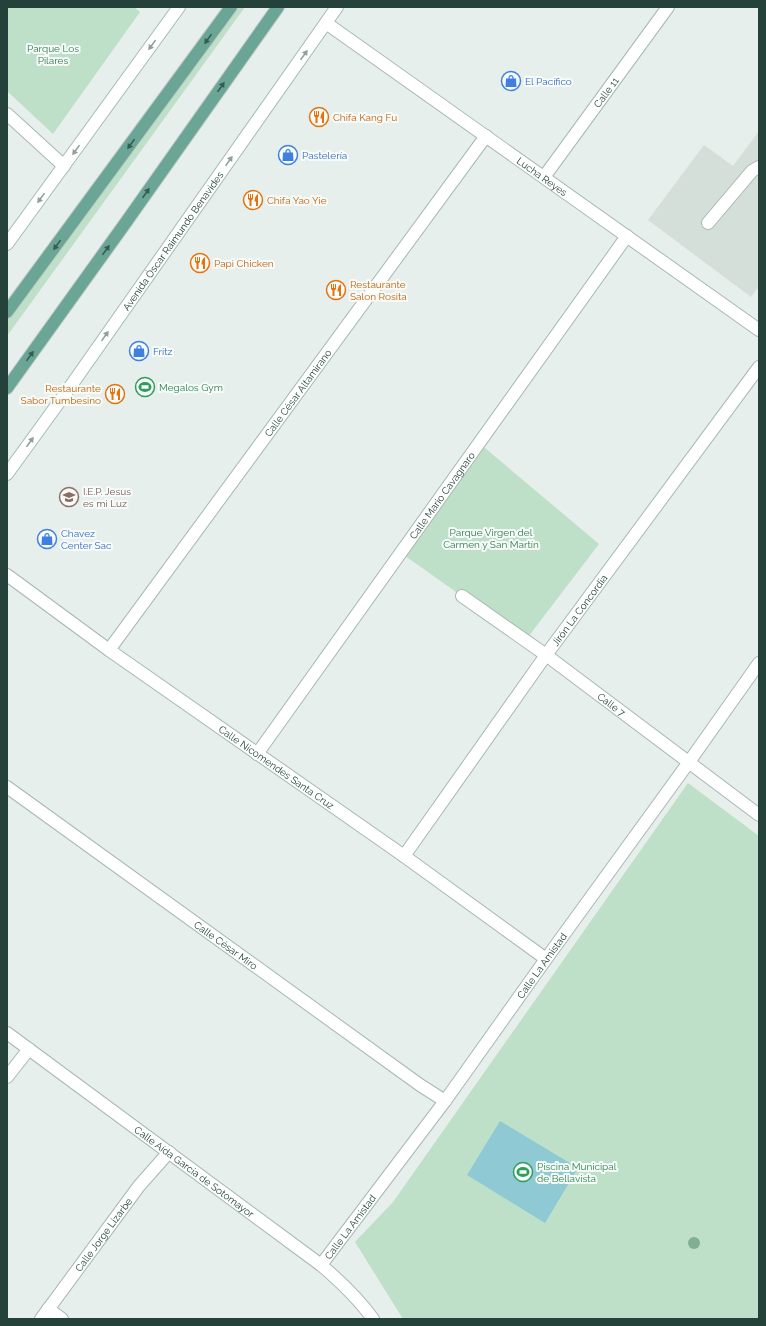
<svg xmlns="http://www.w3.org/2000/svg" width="766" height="1326" font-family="Raleway,sans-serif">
  <rect width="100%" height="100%" fill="#e6efeb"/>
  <polygon fill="#d4dfda" points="759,131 759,286 751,297 648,220 704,145 733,166"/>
  <g fill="#bfe0c8">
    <polygon points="7,7 134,7 140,12 53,134 7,91"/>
    <polygon points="236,7 245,7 7,336 7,319"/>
    <polygon points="479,443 599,544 525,641 401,553"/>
    <polygon points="688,783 759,836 759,1319 403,1319 355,1242 393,1202"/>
  </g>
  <polygon fill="#8ec9d4" points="500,1121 578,1168 545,1223 467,1175"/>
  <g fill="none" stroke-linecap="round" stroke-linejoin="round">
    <g stroke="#a8b8b2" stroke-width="14">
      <g id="lane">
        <polyline points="708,223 752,171 759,167"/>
        <polyline points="462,596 546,655"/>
        <polyline points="689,762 759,663"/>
      </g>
    </g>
    <g stroke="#a8b8b2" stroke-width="14">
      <g id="street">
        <path id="s1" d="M326,23l433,307"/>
        <polyline points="7,114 64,166"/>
        <path id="s2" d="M544,177l124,-170"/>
        <path id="s3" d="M7,575l102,75 295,206 142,103"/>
        <path id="s4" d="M109,650l377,-514"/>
        <path id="s5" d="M546,655l213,160"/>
        <path id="s6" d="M257,754l370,-518"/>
        <path id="s7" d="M7,787l413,298 25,16"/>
        <path id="s8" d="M404,856l142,-201 213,-288"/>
        <path id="s9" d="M7,1033l314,232c20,17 37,33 52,54"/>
        <polyline points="7,1077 29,1049"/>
        <path id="s10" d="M321,1265l124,-164 101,-142 143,-197"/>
        <polyline points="48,1309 62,1319"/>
        <path id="s11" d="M41,1319l98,-133 30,-34"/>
      </g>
    </g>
    <g stroke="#a4bbb3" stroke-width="14">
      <g id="secondary">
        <polyline points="7,244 179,7"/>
        <path id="s12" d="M7,474l63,-87 267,-380"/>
      </g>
    </g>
    <g stroke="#c2cac8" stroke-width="14">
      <g id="primary">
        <polyline points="7,312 231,7"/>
        <polyline points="7,388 124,225 278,7"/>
      </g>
    </g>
    <use href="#lane" stroke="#fff" stroke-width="12"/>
    <use href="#street" stroke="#fff" stroke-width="12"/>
    <use href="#secondary" stroke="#fff" stroke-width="12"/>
    <use href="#primary" stroke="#6aa596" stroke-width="12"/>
  </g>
  <circle fill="#80af93" cx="694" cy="1243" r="6"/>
  <defs><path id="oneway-solid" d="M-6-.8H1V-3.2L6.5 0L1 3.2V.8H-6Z"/></defs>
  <g fill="#365b51">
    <use href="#oneway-solid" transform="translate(208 39) rotate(126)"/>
    <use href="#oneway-solid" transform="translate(221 87) rotate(-55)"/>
    <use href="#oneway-solid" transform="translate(131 144) rotate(126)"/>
    <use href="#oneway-solid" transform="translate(146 193) rotate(-55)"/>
    <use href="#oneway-solid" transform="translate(57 245) rotate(126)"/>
    <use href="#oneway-solid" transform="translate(106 250) rotate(-54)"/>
    <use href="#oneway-solid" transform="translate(30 356) rotate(-54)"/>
  </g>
  <g fill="#92a09c">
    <use href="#oneway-solid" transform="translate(152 45) rotate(126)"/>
    <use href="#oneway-solid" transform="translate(304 55) rotate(-55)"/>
    <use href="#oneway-solid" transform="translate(76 150) rotate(126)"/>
    <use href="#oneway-solid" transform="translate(229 161) rotate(-55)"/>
    <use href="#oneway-solid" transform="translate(41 198) rotate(126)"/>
    <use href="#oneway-solid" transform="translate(105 336) rotate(-55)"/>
    <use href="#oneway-solid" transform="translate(30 442) rotate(-54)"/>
  </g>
  <defs>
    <g id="shop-ring" transform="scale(1)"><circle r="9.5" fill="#f7fbf9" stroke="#3f7fe0" stroke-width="1.5"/><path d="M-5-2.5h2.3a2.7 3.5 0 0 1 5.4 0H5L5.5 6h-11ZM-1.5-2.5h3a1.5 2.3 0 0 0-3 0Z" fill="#3f7fe0"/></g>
    <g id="restaurant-ring" transform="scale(1)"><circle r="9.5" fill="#f7fbf9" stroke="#e8710a" stroke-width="1.5"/><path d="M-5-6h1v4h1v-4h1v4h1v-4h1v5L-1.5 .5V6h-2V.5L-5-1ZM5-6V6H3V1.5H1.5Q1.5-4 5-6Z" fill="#e8710a"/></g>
    <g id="stadium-ring" transform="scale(1)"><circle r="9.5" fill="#f7fbf9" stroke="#2e9e5b" stroke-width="1.5"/><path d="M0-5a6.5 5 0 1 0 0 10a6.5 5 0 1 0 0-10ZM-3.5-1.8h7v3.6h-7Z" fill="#2e9e5b"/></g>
    <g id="school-ring" transform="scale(1)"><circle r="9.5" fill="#f7fbf9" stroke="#8d6e63" stroke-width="1.5"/><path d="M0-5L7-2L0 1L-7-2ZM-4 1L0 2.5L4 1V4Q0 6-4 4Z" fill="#8d6e63"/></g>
  </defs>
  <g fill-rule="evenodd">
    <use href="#shop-ring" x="511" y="81"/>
    <use href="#restaurant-ring" x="319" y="117"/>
    <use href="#shop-ring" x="288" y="155"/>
    <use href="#restaurant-ring" x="253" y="200"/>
    <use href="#restaurant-ring" x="200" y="263"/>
    <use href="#restaurant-ring" x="336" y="290"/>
    <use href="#shop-ring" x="139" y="351"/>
    <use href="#stadium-ring" x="145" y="387"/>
    <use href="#restaurant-ring" x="115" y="394"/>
    <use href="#school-ring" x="69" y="497"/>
    <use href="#shop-ring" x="47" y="539"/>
    <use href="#stadium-ring" x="523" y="1172"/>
  </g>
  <g text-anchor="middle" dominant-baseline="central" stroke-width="4" stroke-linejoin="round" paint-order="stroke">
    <g font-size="10" fill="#2d7a4b" stroke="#f7fbf9">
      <text x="53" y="48">Parque Los<tspan x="53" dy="12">Pilares</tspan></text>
      <text x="491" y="532">Parque Virgen del<tspan x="491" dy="12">Carmen y San Martín</tspan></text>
    </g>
    <g font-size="10" fill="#366cbe" stroke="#f7fbf9" text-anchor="start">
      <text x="525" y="81">El Pacífico</text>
      <text x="302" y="155">Pastelería</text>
      <text x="153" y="351">Fritz</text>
      <text x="61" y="533">Chavez<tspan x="61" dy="12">Center Sac</tspan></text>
    </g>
    <g font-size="10" fill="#24423a" stroke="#f7fbf9">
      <text stroke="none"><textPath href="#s2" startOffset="105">Calle 11</textPath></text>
      <text stroke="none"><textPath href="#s1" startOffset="265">Lucha Reyes</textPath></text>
      <text stroke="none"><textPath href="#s12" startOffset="286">Avenida Óscar Raimundo Benavides</textPath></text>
      <text stroke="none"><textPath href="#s4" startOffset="319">Calle César Altamirano</textPath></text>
      <text stroke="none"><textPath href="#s6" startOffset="318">Calle Mario Cavagnaro</textPath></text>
      <text stroke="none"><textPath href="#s8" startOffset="302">Jirón La Concordia</textPath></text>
      <text stroke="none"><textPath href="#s5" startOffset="82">Calle 7</textPath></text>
      <text stroke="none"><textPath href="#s3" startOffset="331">Calle Nicomendes Santa Cruz</textPath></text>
      <text stroke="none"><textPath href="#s7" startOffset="270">Calle César Miro</textPath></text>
      <text stroke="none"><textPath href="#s10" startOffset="372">Calle La Amistad</textPath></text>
      <text stroke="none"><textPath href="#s9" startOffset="233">Calle Aída García de Sotomayor</textPath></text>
      <text stroke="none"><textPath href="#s10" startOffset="48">Calle La Amistad</textPath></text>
      <text stroke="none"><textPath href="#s11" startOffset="105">Calle Jorge Lizarbe</textPath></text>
    </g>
    <g font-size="10" fill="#c56008" stroke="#f7fbf9" text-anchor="start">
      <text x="333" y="117">Chifa Kang Fu</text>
      <text x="267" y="200">Chifa Yao Yie</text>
      <text x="214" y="263">Papi Chicken</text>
      <text x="350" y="284">Restaurante<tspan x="350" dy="12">Salon Rosita</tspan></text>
      <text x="101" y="388" text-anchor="end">Restaurante<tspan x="101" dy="12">Sabor Tumbesino</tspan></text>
    </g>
    <g font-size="10" fill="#27864d" stroke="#f7fbf9" text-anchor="start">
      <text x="159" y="387">Megalos Gym</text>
      <text x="537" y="1166">Piscina Municipal<tspan x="537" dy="12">de Bellavista</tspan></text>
    </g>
    <g font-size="10" fill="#785e54" stroke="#f7fbf9" text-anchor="start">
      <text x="83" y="491">I.E.P. Jesus<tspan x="83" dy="12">es mi Luz</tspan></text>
    </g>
  </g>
  <rect width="766" height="1326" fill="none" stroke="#24423a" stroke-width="16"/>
</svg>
